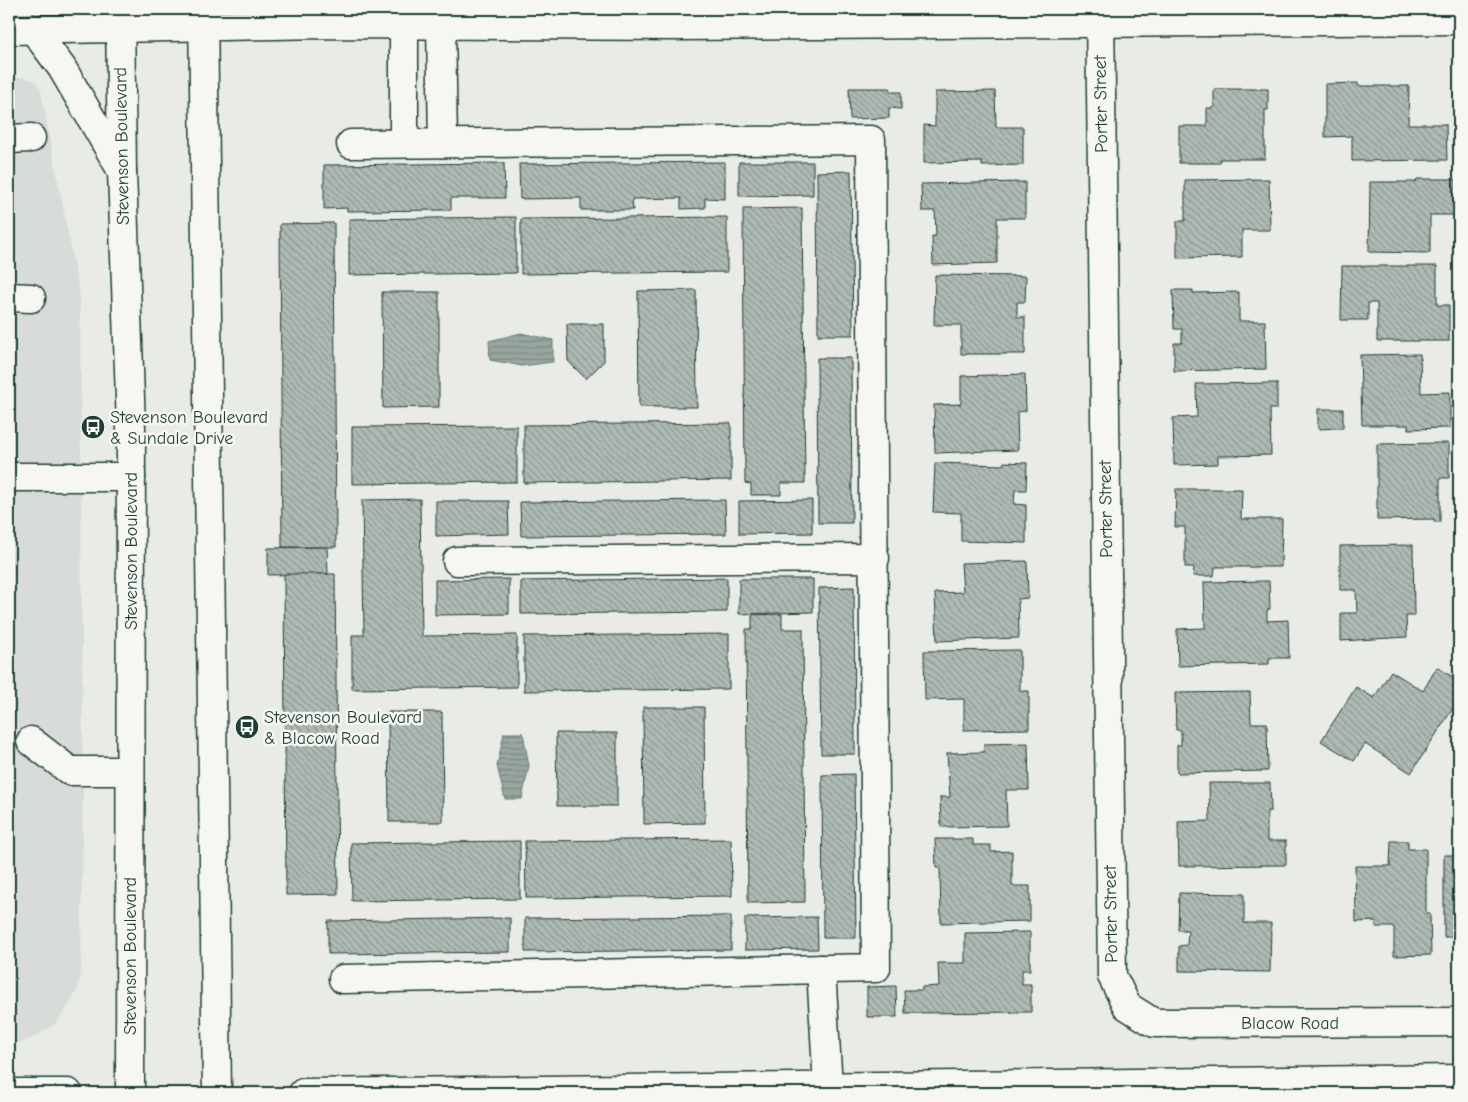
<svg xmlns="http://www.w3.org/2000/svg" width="1468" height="1102" font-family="'Comic Neue',sans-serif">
  <defs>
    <pattern id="water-rules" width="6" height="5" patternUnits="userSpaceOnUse" patternTransform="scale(1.25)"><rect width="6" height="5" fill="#99a6a0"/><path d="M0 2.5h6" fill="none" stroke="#7c8883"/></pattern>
    <pattern id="building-back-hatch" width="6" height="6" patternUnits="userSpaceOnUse" patternTransform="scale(1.25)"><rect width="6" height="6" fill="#b0bab5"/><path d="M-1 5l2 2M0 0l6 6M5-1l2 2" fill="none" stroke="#8f9894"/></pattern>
  </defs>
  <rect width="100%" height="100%" fill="#e9ebe7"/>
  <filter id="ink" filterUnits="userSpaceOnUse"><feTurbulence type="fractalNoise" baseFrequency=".02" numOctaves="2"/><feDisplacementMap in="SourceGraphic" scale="10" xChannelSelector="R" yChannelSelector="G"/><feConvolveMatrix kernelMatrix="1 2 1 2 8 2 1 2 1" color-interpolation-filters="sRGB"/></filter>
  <g filter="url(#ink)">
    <polygon fill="#d8dcd8" points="9,77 23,77 35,81 41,91 80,296 83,791 81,972 78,989 68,1007 54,1025 29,1040 9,1045"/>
    <g fill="url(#water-rules)" stroke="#687c75">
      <polygon points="521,333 553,340 553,362 522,366 490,360 489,341"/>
      <polygon points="504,733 523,733 529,766 522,799 505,799 497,766"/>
    </g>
    <g fill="url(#building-back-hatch)" stroke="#1f3d34">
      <polygon points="1358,83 1358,86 1409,86 1408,124 1446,124 1447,160 1352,161 1352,136 1325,137 1325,84"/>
      <polygon points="849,88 890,88 890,92 901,92 901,109 889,108 889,118 850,119"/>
      <polygon points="1214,89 1268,89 1268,110 1265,110 1265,159 1220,159 1220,163 1179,163 1179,126 1207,126 1207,108 1214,108"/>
      <polygon points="995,91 996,127 1023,127 1023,165 982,166 982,162 924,163 924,125 935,126 935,92"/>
      <polygon points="725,162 725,199 705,198 705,208 681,209 681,198 632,199 633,210 581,210 581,198 520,199 519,164"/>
      <polygon points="739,162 813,162 813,195 739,196"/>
      <polygon points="504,163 505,198 451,198 451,210 347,211 347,208 324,209 324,165"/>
      <polygon points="851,171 853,335 818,335 817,172"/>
      <polygon points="1269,179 1270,230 1242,230 1242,257 1177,258 1177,221 1185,221 1185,180"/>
      <polygon points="1417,179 1456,179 1456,215 1430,215 1430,253 1369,252 1370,182 1416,182"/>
      <polygon points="1025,182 1025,218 997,218 997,263 933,265 932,236 936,236 935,211 922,211 921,184"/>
      <polygon points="802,208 805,483 781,483 781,495 751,495 751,484 745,483 743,209"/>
      <polygon points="516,217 516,273 349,275 349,219"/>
      <polygon points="727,217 727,272 521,274 521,219"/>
      <polygon points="334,223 336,547 282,547 280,224"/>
      <polygon points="1342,266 1437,266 1437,305 1449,305 1449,341 1377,341 1377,303 1368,303 1368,320 1341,320"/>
      <polygon points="935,275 1026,276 1025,302 1017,302 1017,317 1025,317 1025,354 961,354 961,325 934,325"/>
      <polygon points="696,290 697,407 639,407 638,291"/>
      <polygon points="1173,290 1193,290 1193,293 1239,292 1239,321 1265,321 1266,369 1174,371 1174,343 1182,343 1182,329 1174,329"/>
      <polygon points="382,292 439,292 439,407 383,408"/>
      <polygon points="567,324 604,324 604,361 586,379 568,361"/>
      <polygon points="1420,354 1421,393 1450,392 1450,428 1408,429 1408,425 1362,425 1360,355"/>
      <polygon points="817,358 851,358 852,523 818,523"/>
      <polygon points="1025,374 1026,411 1017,412 1018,450 935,453 934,405 961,404 961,376"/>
      <polygon points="1277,383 1277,409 1270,409 1271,455 1218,456 1218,464 1174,465 1173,418 1197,417 1196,384"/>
      <polygon points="1318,409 1343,409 1343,428 1318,429"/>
      <polygon points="731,423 731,480 524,483 524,425"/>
      <polygon points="517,426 517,482 352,484 352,427"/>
      <polygon points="1449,443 1449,478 1440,478 1440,522 1434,522 1434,519 1377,520 1377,444"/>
      <polygon points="1004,462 1027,463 1026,490 1015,490 1014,504 1026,505 1026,543 961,541 961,513 933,512 935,463 1003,465"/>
      <polygon points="1176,489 1242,489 1241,519 1282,519 1281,567 1215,567 1214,576 1193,576 1194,567 1185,567 1185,527 1175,527"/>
      <polygon points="420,499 422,636 517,635 517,687 352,689 352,635 364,635 362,500"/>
      <polygon points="725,500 726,534 521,536 520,502"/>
      <polygon points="812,500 812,533 739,534 739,501"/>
      <polygon points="436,501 508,501 509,534 436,536"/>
      <polygon points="1413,545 1414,616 1406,616 1407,637 1341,641 1341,613 1357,613 1356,590 1340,590 1340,546"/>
      <polygon points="327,547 328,574 268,575 268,548"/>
      <polygon points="1027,561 1028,598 1018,599 1019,638 937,641 935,593 963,592 961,563"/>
      <polygon points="284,574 335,574 338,894 286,895"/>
      <polygon points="727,578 727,612 521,614 521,581"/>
      <polygon points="509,579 509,614 435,615 435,580"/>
      <polygon points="739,579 813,579 813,612 739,614"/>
      <polygon points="1269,581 1270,609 1267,610 1267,621 1288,620 1289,658 1269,658 1269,664 1178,666 1177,629 1205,628 1204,582"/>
      <polygon points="854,587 855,754 821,754 819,588"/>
      <polygon points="782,614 782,629 803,629 805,902 748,903 746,629 752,629 752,615"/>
      <polygon points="729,634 729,689 524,691 524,636"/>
      <polygon points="1020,650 1020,691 1029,691 1029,729 964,730 964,699 925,700 924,651"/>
      <polygon points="1437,667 1459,681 1459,699 1411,773 1365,744 1354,761 1321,741 1356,687 1374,698 1391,671 1423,691"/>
      <polygon points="1250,692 1251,723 1267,723 1268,771 1177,773 1177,745 1181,745 1181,730 1176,730 1175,693"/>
      <polygon points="643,707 704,707 705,823 644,824"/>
      <polygon points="388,712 442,712 443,822 389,822"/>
      <polygon points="556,733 617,733 617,806 557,806"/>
      <polygon points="1028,743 1029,790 1006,790 1007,826 941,827 940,797 950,797 947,753 984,752 984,744"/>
      <polygon points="854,774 856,938 823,938 822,775"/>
      <polygon points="1209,783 1270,783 1271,811 1267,811 1267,841 1286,841 1286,865 1179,866 1178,822 1210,821"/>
      <polygon points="731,839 732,896 526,898 525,841"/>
      <polygon points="935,839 973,839 973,845 991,845 991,852 1012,851 1012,886 1030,886 1030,921 941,923 940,868 936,868"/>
      <polygon points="520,841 520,899 352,901 351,843"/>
      <polygon points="1391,841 1408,841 1408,849 1426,849 1426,913 1430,913 1431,955 1394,956 1394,927 1376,927 1376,921 1356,922 1355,866 1390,866"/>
      <rect x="1444" y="855" width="15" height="82"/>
      <polygon points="1179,893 1244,894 1244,923 1271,923 1270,972 1179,971 1179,946 1187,945 1188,930 1178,930"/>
      <polygon points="731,916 731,950 525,952 525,918"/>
      <polygon points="817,917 818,949 745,950 745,918"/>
      <polygon points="510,918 510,952 328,954 328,921"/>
      <polygon points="1030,932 1030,970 1022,970 1022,984 1031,984 1031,1012 905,1013 904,990 922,990 922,987 939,986 938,963 965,963 965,933"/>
      <polygon points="896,986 897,1017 867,1017 867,987"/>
    </g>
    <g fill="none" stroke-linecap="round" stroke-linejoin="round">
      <g stroke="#1f3d34" stroke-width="31">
        <g id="minor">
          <polyline points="1100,9 1112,976 1127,1006 1154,1023 1459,1022"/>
          <polyline points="404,24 404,143"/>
          <polyline points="441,24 443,143"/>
          <polyline points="33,29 62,68 122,171"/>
          <polyline points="9,30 324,24 680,26 1459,20"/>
          <polyline points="9,139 31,138"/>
          <polyline points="9,297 31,298"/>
          <polyline points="9,477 131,477"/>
          <polyline points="457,561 875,558"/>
          <polyline points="31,741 70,771 130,771"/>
          <polyline points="821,969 828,1087"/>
          <polyline points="343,979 876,968 871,140 351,144"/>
        </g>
      </g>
      <g stroke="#1f3d34" stroke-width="31">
        <g id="major">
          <polyline points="120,9 122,171 131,427 130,1093"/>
          <polyline points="203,9 217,1093"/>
          <polyline points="9,1093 68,1093"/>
          <polyline points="303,1093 1459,1079"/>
        </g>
      </g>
      <use href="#minor" stroke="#f6f6f2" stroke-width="28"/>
      <use href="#major" stroke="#f6f6f2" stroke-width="28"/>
    </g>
  </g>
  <defs>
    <g id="bus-disc" transform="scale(1.25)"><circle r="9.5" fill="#1f3d34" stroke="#f6f6f2"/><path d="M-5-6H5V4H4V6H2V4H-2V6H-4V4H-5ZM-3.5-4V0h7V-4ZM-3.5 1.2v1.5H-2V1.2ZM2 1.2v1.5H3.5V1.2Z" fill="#fff"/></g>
  </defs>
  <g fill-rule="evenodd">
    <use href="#bus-disc" x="93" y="427"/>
    <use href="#bus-disc" x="247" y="727"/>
  </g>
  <g text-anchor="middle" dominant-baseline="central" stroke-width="5" stroke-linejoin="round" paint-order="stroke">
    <g font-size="18" fill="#1f3d34" stroke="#f6f6f2">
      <text transform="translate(1101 104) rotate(-91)">Porter Street</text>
      <text transform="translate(122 146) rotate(-91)">Stevenson Boulevard</text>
      <text transform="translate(1106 509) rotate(-91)">Porter Street</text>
      <text transform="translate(131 551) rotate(-90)">Stevenson Boulevard</text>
      <text transform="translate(1111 914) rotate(-91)">Porter Street</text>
      <text transform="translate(130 956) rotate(-90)">Stevenson Boulevard</text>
      <text x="1290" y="1023">Blacow Road</text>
    </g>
    <g font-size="18" fill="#1f3d34" stroke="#f6f6f2" text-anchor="start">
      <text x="110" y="417">Stevenson Boulevard<tspan x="110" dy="21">&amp; Sundale Drive</tspan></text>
      <text x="264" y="717">Stevenson Boulevard<tspan x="264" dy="21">&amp; Blacow Road</tspan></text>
    </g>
  </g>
  <rect width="1468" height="1102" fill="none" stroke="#f6f6f2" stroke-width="30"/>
  <rect x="15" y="15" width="1438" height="1072" fill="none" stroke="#1f3d34" stroke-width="2" filter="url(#ink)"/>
</svg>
